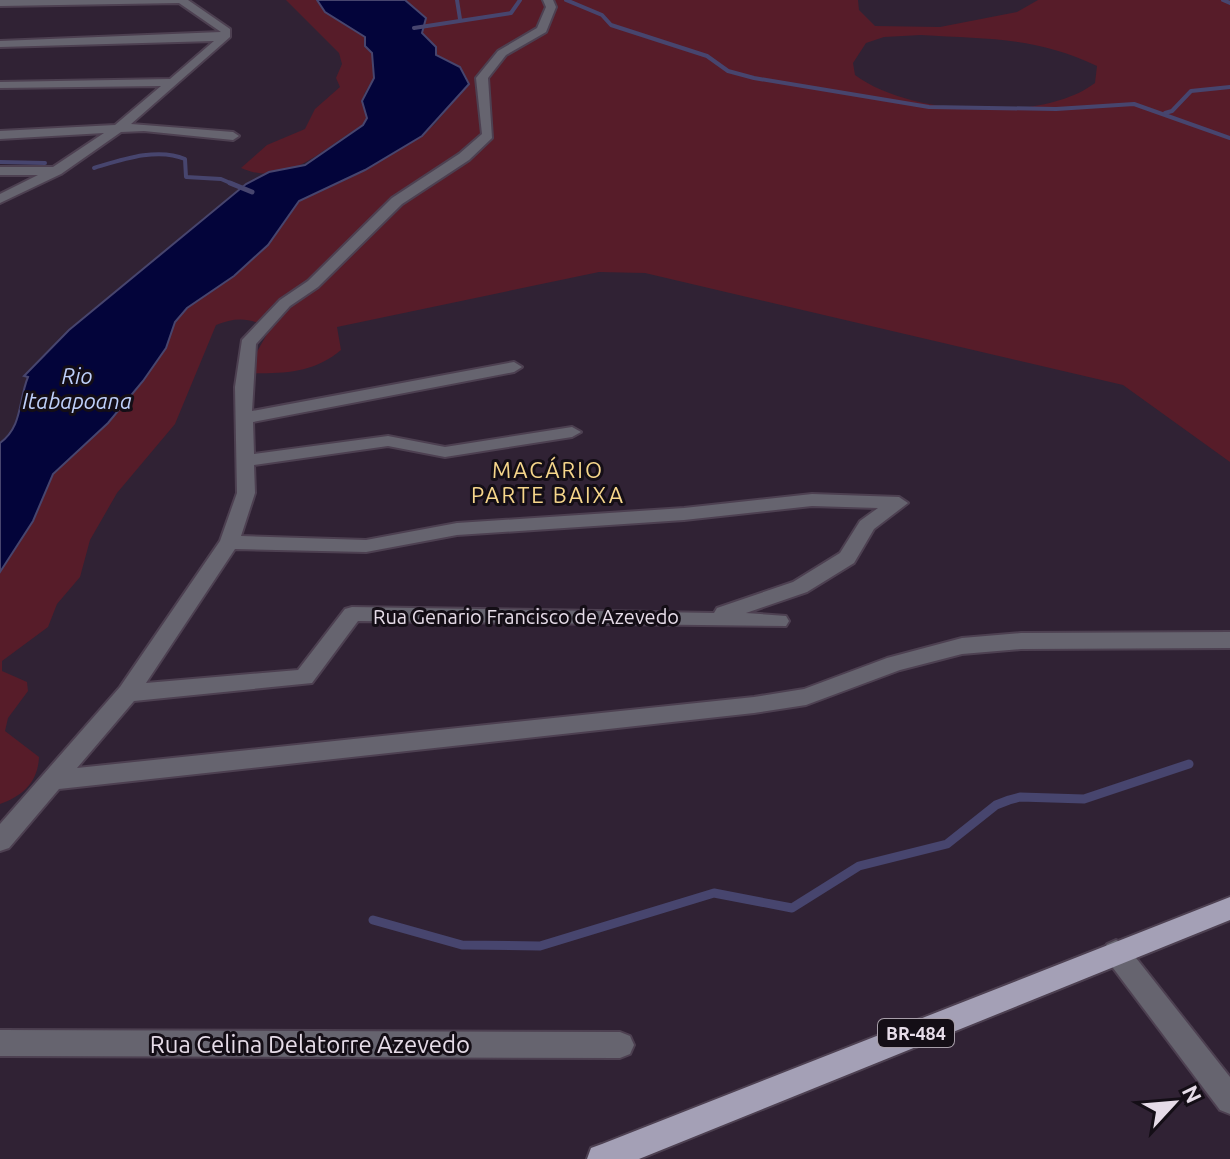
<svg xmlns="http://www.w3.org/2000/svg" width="1230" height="1159" font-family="Ubuntu,sans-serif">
  <rect width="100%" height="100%" fill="#302234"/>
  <g fill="#571c29" fill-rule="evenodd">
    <path d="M286,0h32l47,37 7,16 2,25 -10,16 3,24 -4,7c-38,21 -75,64 -122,43l26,-23 38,-16 10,-20 25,-22 -4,-9 6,-14 -3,-11z"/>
    <path d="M405,0h453l1,10 16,16 65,1 77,-15 21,-12h192v462l-107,-77 -478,-112 -46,-1 -262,55 4,23c-28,24 -62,24 -96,23l22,-39 -3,-8c-16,-9 -31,-8 -48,-1l-41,99 -58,69 -27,47 -10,37 -23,27 -9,23 -46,34v10l25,11 1,9 -20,27 -3,13 34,26c-1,25 -16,39 -39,47v-232l33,-51 20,-47 55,-51 35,-42 23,-33 9,-26 12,-14 47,-32 34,-31 31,-44 66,-31 44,-27 25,-18 34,-41 -5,-13 -27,-16v-8l-14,-14 4,-15zM921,35c67,4 115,2 176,31l-2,17c-54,41 -187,32 -240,-8l-2,-12 13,-20 18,-6z"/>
  </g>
  <path fill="#03043a" stroke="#47456e" stroke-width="2" d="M317,0h88l21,18 -4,15 14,14v8l24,12 9,17 -47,52 -57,34 -66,31 -31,44 -34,31 -47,32 -12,14 -9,26 -23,33 -35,42 -55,51 -20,47 -33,51v-129c23,-17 18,-42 28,-66l-4,-1 45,-46 177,-146 23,-12 36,-7 58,-40 4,-7 -5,-17 12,-23 -2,-25 -7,-7v-9l-40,-25z"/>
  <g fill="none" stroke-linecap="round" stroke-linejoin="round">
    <g stroke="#47456e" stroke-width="4">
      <polyline points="457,0 460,19"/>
      <polyline points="566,0 602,15 611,25 707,56 728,71 754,78 929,107 1056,109 1134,104 1230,138"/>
      <polyline points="1223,0 1230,3"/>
      <polyline points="414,28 511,13 520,0"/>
      <polyline points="1165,113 1172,111 1191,91 1230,87"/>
      <polyline points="0,162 45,163"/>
      <path d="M94,168c27,-8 63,-21 91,-9l1,18 35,2 14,6"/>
    </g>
    <polyline stroke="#47456e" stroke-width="5" points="230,183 252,192"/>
    <polyline stroke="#47456e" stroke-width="9" points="373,920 462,945 540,946 714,893 792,908 859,866 947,844 996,805 1009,800 1020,797 1084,799 1189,764"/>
    <g stroke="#4d4051" stroke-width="4">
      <g id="minor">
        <polygon points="0,0 188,0 230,29 230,37 131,124 233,132 239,136 233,140 144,131 121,132 61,174 0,203 0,194 38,175 0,175 0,167 53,167 104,133 0,139 0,131 115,125 161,86 0,88 0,82 170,79 214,41 0,47 0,41 221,32 179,3 0,6"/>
        <path d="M543,0h10l3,7 -10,25 -40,23 -18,23 4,60 -23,22 -67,44 -84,83 -28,19 -34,38 -4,67 262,-49 8,5 -8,5 -261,50 1,32 134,-18 57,11 127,-20 9,5 -9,5 -127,20 -57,-11 -134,19 1,28 -14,43 125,4 91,-17 227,-15 128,-14 87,3 9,6 -34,26 -20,34 -47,29 -61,21 40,3 3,5 -3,5 -428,-5 -46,62 -178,18 -57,67 677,-71 50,-8 83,-31 75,-20 59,-5 209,-1v16l-209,1 -59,5 -62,16 -94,35 -52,8 -695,76 -50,59 -9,3v-27l120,-137 100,-146 17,-48 -2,-106 7,-47 38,-40 28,-19 84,-83 67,-44 23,-20 -6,-56 22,-27 39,-23 9,-21zM812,506l66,2 -18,13 -20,32 -47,29 -76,26 -3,5 -362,-6 -7,2 -47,61 -152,13 89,-134 131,3 91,-17 227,-15z"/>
        <polygon points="1116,940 1125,944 1230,1077 1230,1114 1220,1110 1107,960 1103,952 1107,944"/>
        <polygon points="0,1030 620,1032 630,1036 634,1045 630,1054 620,1058 0,1056"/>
      </g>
    </g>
    <g stroke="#4d4051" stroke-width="4">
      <polygon id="major" points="1230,897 1230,920 639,1159 587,1159 591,1148 602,1144"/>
    </g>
    <use href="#minor" fill="#66646f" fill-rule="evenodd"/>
    <use href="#major" fill="#a4a0b6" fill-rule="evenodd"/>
  </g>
  <g text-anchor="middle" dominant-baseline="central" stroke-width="6" stroke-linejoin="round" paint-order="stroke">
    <rect fill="#140e16" stroke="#a79ea9" stroke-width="2" x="878" y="1019" width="76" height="28" rx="6"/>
    <g font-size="18" font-weight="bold" fill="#e6dce8">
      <text x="916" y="1033">BR-484</text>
    </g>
    <g font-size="20" fill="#e6dce8" stroke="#140e16">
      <text x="526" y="616">Rua Genario Francisco de Azevedo</text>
    </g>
    <g font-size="22" font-style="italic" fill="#bfd0fa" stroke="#140e16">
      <text x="77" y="375">Rio<tspan x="77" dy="25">Itabapoana</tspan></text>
    </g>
    <g font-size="22" letter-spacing="2" fill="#f6d68b" stroke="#140e16">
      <text x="548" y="469">MACÁRIO<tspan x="548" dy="25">PARTE BAIXA</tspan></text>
    </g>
    <g font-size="24" fill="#e6dce8" stroke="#140e16">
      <text x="310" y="1044">Rua Celina Delatorre Azevedo</text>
    </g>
  </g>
  <g transform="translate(1174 1103) rotate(64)" stroke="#140e16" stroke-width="6" paint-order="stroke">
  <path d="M0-6L14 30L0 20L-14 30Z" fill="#e6dce8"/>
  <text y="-12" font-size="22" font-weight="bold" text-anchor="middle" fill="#e6dce8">N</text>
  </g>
</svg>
